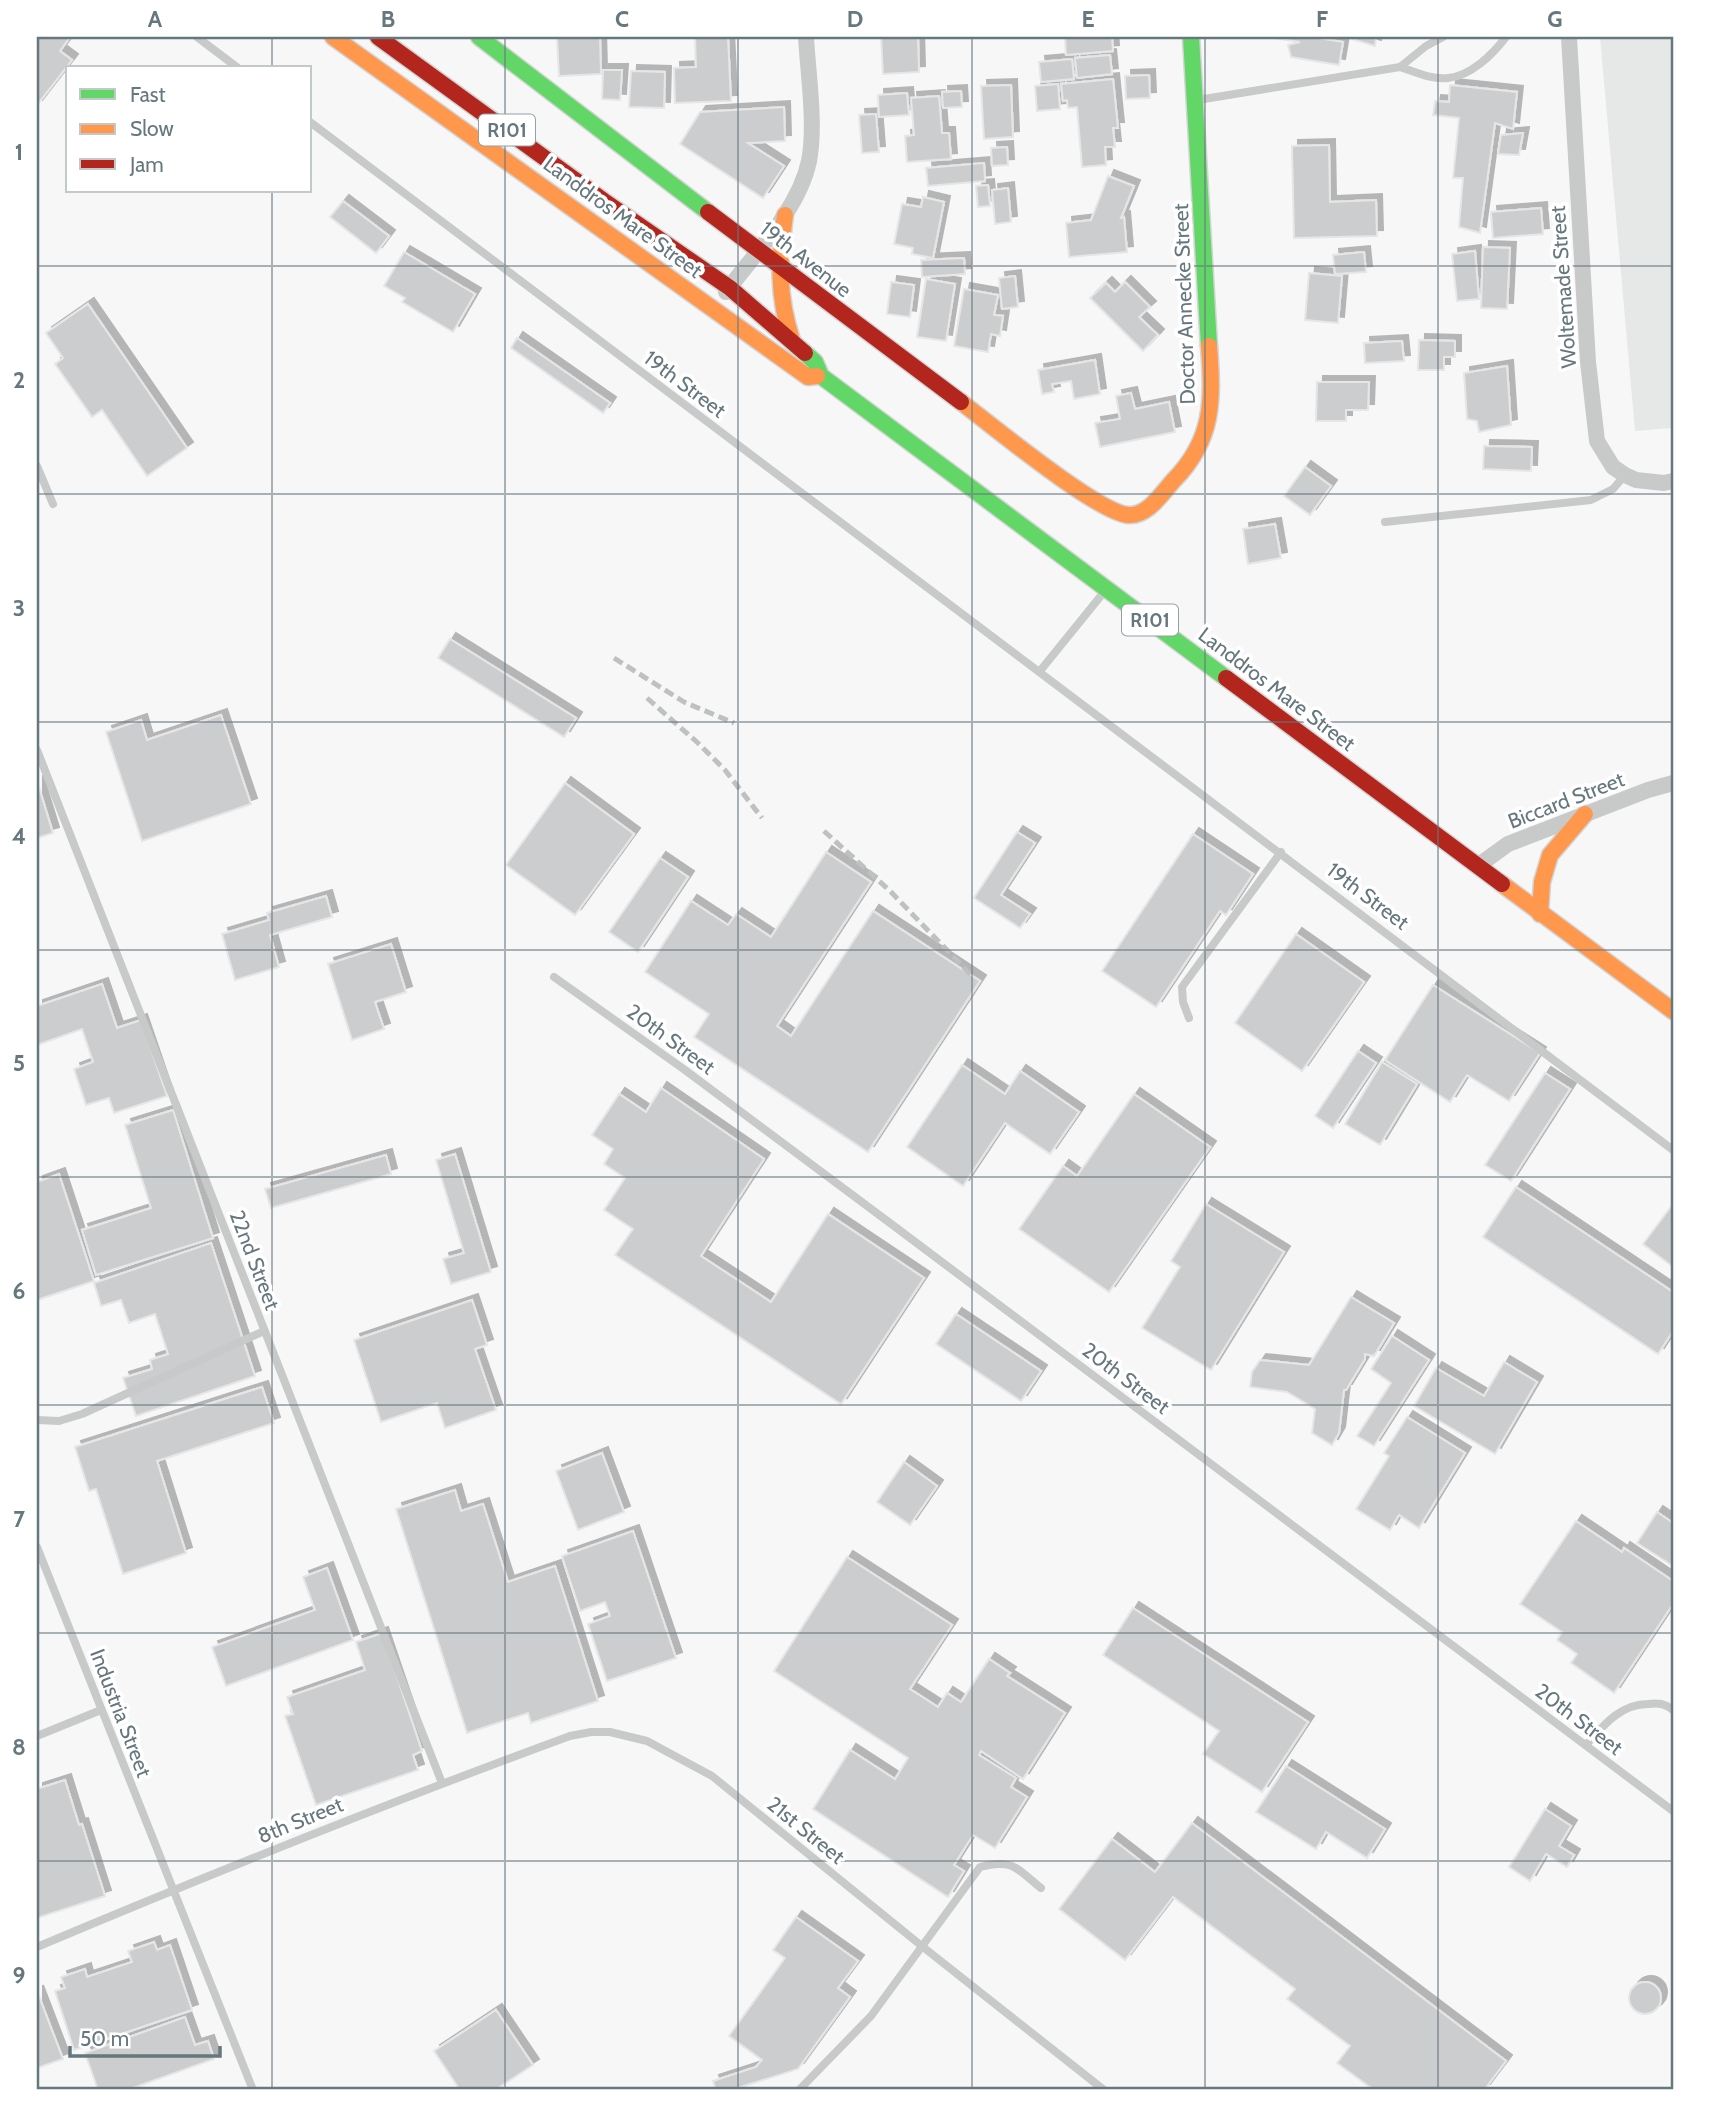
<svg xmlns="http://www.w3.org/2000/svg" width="1710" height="2127" font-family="Cabin,sans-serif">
  <defs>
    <filter id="shadow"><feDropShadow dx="6" dy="-6" stdDeviation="0" flood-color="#0004"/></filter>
  </defs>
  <rect width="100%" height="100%" fill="#f7f7f7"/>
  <polygon fill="#e6e8e7" points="1600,37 1673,37 1673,428 1635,431"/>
  <g fill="#cbcdce" stroke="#e6e6e6" stroke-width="2" filter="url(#shadow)">
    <polygon points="37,37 70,37 60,51 72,60 37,105"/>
    <polygon points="557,37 600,37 601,74 559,76"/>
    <polygon points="695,37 728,37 731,101 675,103 674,68 696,67"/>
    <polygon points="881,37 918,37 919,72 883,74"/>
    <polygon points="1065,37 1112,37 1113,51 1066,55"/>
    <polygon points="1267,37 1312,37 1343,42 1339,65 1291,57 1288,45 1300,42"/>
    <polygon points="1352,37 1376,37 1375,46 1352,39"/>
    <polygon points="1110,55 1112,74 1077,78 1075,58"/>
    <polygon points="1072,59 1074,79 1041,82 1039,62"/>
    <polygon points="603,70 622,70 620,100 602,99"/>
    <polygon points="631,71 665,72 664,108 629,107"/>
    <polygon points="1149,75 1150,98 1126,99 1125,76"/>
    <polygon points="1113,79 1118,128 1113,128 1115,147 1105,147 1106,165 1082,167 1077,107 1068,108 1067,100 1063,101 1061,84"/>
    <polygon points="1058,84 1060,109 1037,111 1035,86"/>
    <polygon points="1011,85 1013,137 984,139 981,86"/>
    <polygon points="1450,85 1517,92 1513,129 1495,123 1480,233 1459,227 1463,178 1453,178 1459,118 1433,115 1435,101 1449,102"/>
    <polygon points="961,91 962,107 943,108 942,92"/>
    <polygon points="907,93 909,115 879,117 878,95"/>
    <polygon points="939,96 942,133 949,133 951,159 907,162 905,136 914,135 911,98"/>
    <polygon points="784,107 785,141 748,143 784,166 763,198 680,144 700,112"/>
    <polygon points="876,114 879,152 862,153 859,115"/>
    <polygon points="1523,133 1519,155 1498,154 1501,135"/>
    <polygon points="1329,145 1330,202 1376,200 1377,236 1294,238 1292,146"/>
    <polygon points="1007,147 1008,165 992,166 991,148"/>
    <polygon points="984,163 985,181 928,186 926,168"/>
    <polygon points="1108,176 1134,186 1121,218 1124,217 1127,252 1069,257 1066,223 1091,220"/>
    <polygon points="988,185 990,206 978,207 976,186"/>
    <polygon points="1008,188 1011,222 995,224 992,190"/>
    <polygon points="923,197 944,202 933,258 912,254 913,248 894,244 902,204 921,207"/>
    <polygon points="343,201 389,236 376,253 330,217"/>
    <polygon points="1541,208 1543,234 1493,238 1491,212"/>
    <polygon points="1483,247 1510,248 1507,309 1481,308"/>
    <polygon points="1475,251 1479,299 1457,301 1452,254"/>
    <polygon points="404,252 475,294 453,332 402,302 405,298 384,286"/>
    <polygon points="1364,252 1366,272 1335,274 1333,255"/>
    <polygon points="964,258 965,274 922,277 921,260"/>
    <polygon points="1309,273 1342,276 1338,323 1305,320"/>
    <polygon points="1015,276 1018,307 1002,309 999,278"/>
    <polygon points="926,279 955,284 946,341 917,337"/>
    <polygon points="891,282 914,285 910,317 887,314"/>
    <polygon points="1125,282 1150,307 1139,317 1158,335 1143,351 1090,298 1106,283 1115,292"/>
    <polygon points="964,289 998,295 994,315 1003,316 1000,336 991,334 988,352 954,346"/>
    <polygon points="88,304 187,448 147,476 102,410 92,417 55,364 63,358 46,333"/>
    <polygon points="517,338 610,403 603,413 511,348"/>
    <polygon points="1419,340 1455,341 1455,357 1444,357 1444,370 1418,370"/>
    <polygon points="1402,341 1404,361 1365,363 1364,343"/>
    <polygon points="1095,360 1100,394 1074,399 1071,381 1052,384 1054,392 1042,394 1038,370"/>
    <polygon points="1507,366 1511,425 1479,432 1477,421 1467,419 1464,373"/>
    <polygon points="1317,382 1369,382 1368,410 1346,410 1346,421 1316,421"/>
    <polygon points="1131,393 1135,409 1169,402 1175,432 1100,447 1095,423 1120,419 1116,396"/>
    <polygon points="1484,446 1532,447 1531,471 1483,469"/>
    <polygon points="1305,467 1331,486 1310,515 1284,496"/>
    <polygon points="1275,524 1281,558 1248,564 1243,529"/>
    <polygon points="450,639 576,718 564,737 438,658"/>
    <polygon points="221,715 251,804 142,841 106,732 141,720 147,740"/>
    <polygon points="37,781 53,833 37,838"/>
    <polygon points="565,783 634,834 575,915 506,865"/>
    <polygon points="1017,832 1035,843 1001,895 1030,914 1020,928 974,898"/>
    <polygon points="1193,834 1253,874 1226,915 1220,911 1156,1007 1102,971"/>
    <polygon points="826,852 871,882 777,1026 791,1036 873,911 980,981 868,1152 694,1037 709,1014 645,972 691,901 728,925 736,914 771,937"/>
    <polygon points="660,858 688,877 638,952 609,932"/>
    <polygon points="326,896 332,917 270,935 279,967 235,980 222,934 269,920 267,913"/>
    <polygon points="1296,934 1364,982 1302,1071 1235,1023"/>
    <polygon points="391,944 406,992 375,1002 384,1029 352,1040 328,964"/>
    <polygon points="102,984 117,1028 141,1020 167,1096 114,1113 109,1098 86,1105 74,1069 93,1062 82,1029 37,1045 37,1006"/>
    <polygon points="1433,985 1540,1053 1509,1101 1467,1075 1450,1102 1385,1060"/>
    <polygon points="1358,1051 1376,1063 1333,1128 1315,1116"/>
    <polygon points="1382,1062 1417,1084 1380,1145 1345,1124"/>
    <polygon points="962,1065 1005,1094 1020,1071 1079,1112 1050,1154 1005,1123 963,1186 907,1147"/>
    <polygon points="1545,1073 1570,1089 1511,1181 1485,1165"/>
    <polygon points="661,1088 764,1159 701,1256 771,1302 828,1214 924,1278 841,1404 615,1255 633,1229 604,1210 625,1178 604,1164 613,1149 592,1135 619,1094 646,1112"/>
    <polygon points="1134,1094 1210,1147 1109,1292 1019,1229 1063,1166 1077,1176"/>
    <polygon points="173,1110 213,1238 96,1275 82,1230 151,1208 125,1125"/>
    <polygon points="455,1154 491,1272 451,1284 443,1259 464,1253 436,1160"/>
    <polygon points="386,1155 391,1174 271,1208 265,1189"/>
    <polygon points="59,1174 94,1281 37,1300 37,1182"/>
    <polygon points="1516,1187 1673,1292 1673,1331 1658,1354 1483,1237"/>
    <polygon points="1206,1204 1284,1252 1211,1370 1142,1328 1180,1267 1171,1261"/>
    <polygon points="1673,1204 1673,1267 1643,1244"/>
    <polygon points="211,1243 255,1376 136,1416 123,1378 152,1369 150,1360 168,1354 155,1314 129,1323 121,1300 101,1306 94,1283"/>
    <polygon points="1351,1297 1394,1323 1374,1356 1365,1354 1365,1359 1346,1390 1344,1390 1339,1433 1332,1445 1312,1433 1315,1409 1287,1392 1250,1387 1252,1372 1260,1360 1309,1365"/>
    <polygon points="472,1300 487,1345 475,1349 496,1410 445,1428 437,1403 381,1422 354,1340"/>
    <polygon points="956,1314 1041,1371 1021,1401 936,1344"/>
    <polygon points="1392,1336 1429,1360 1374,1446 1357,1436 1391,1383 1371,1369"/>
    <polygon points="1504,1362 1537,1382 1495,1454 1414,1406 1436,1368 1484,1396"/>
    <polygon points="262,1387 274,1423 157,1461 186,1553 123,1574 96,1489 89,1491 75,1447"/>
    <polygon points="1407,1417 1465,1453 1419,1528 1399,1515 1390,1530 1356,1509 1389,1456 1384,1453"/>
    <polygon points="602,1453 624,1512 578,1530 556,1471"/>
    <polygon points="904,1462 937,1486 910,1525 877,1502"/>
    <polygon points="455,1490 461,1511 483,1504 508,1582 555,1566 598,1701 531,1723 528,1713 467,1733 396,1509"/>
    <polygon points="1657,1512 1673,1523 1673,1566 1637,1543"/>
    <polygon points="1576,1521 1622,1552 1624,1548 1673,1581 1673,1604 1614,1693 1571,1663 1577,1654 1557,1640 1562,1632 1520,1604"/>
    <polygon points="633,1531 676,1658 607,1681 588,1624 610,1616 605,1602 580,1611 562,1556"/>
    <polygon points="847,1557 952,1625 910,1689 938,1707 947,1693 961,1702 989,1659 1010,1673 1007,1676 1065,1713 1023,1779 981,1751 979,1755 1016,1778 1011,1787 1027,1797 995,1848 973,1835 954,1865 964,1871 948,1897 813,1809 850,1750 895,1779 908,1758 774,1671"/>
    <polygon points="327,1568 353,1640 226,1686 212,1647 315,1610 303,1577"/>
    <polygon points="1133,1608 1308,1722 1262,1792 1203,1754 1219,1731 1103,1655"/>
    <polygon points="382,1633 422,1751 413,1755 418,1770 316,1805 285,1716 293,1714 287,1697 365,1670 356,1642"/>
    <polygon points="1286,1766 1385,1829 1367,1858 1326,1832 1316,1849 1256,1812"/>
    <polygon points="65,1780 79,1825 82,1824 105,1896 37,1918 37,1789"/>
    <polygon points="1545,1809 1571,1826 1559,1846 1574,1855 1567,1867 1546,1854 1530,1881 1509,1867"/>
    <polygon points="1192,1823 1506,2061 1484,2090 1374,2090 1337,2063 1350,2046 1287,1999 1295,1989 1173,1897 1125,1960 1059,1909 1112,1839 1155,1872"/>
    <polygon points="796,1917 858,1961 838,1988 850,1997 798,2069 731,2090 716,2090 713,2081 756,2067 762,2060 729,2036 785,1958 773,1950"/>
    <polygon points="154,1942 157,1950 170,1945 192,2010 74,2050 55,1991 65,1988 61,1977 85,1969 87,1977 132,1962 128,1951"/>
    <circle cx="1645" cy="1998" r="16"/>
    <polygon points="37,1991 63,2059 37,2068"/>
    <polygon points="496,2010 533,2065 495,2090 460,2090 434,2051"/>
    <polygon points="185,2017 195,2045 208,2041 214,2059 127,2090 98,2090 85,2053"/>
  </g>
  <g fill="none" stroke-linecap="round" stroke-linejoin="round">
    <g stroke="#d3d4d5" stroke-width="19">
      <g id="fast">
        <polyline points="479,37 708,212"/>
        <polyline points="1191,37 1209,346"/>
        <polyline points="805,353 815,362 821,376 1226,678"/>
      </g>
    </g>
    <g stroke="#d3d4d5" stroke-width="19">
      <g id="slow">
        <polyline points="333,37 808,377 817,376"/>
        <path d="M785,215c-6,46 -8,80 7,125"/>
        <path d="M961,402c29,22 138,112 168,113 19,1 33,-22 45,-35 40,-41 39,-80 35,-134"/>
        <polyline points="1502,884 1673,1011"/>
        <polyline points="1540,914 1542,882 1550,855 1585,814"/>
      </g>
    </g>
    <g stroke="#d3d4d5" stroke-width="19">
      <g id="jam">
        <polyline points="378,37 604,201 730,288 805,353"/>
        <polyline points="708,212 961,402"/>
        <polyline points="1226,678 1502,884"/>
      </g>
    </g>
    <g stroke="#c8caca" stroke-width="8">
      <polyline points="197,37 238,68"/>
      <path d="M1400,67c15,5 32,13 48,11 23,-2 45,-24 58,-41"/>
      <polyline points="1198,100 1400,67 1426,46 1443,37"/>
      <polyline points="310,122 1673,1150"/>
      <polyline points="37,466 53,504"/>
      <polyline points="1385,522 1591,500 1613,489 1625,475"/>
      <polyline points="1040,671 1104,592"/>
      <polyline points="37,750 442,1783"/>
      <polyline points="554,977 685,1070 898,1229 1673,1811"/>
      <polyline points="1189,1018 1183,1002 1182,987 1281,852"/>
      <polyline points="37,1420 59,1421 82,1414 264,1331"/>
      <polyline points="37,1547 253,2090"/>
      <polyline points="37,1736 101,1710"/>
      <path d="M1586,1745c17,-19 34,-41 62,-41 11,-1 16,-1 25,6"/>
      <path d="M37,1947c176,-74 353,-145 533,-211l21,-4h19l37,9 65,35 211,171 181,143"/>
      <path d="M799,2090l72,-74 109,-149c33,-9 37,2 61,21"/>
    </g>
    <g stroke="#c8caca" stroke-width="16">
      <polyline points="1569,37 1588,362 1597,441 1613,467 1625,475 1636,480 1664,483 1673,481"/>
      <path d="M726,292c29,-39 73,-83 83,-131 7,-36 -1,-87 -3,-124"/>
      <polyline points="1479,865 1508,844 1648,790 1673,783"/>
    </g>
    <use href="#fast" stroke="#63d668" stroke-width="16"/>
    <use href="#slow" stroke="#ff974d" stroke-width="16"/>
    <use href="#jam" stroke="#b3261e" stroke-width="16"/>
    <g stroke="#bec1c1" stroke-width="5" stroke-dasharray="10 5" stroke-linecap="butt">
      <polyline points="614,658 684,702 734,723"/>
      <polyline points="647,698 698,743 725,770 762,818"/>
      <polyline points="824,831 890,891 971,975"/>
    </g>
  </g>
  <path fill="none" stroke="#66777e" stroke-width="2" stroke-opacity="0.55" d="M272,37v31M505,37v2053M738,37v2053M972,37v2053M1205,37v2053M1438,37v2053M272,191v1899M37,266h1636M37,494h1636M37,722h1636M37,950h1636M37,1177h1636M37,1405h1636M37,1633h1636M37,1861h1636"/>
  <g text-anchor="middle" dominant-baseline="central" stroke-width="7" stroke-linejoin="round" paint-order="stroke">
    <g fill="#fff" stroke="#94a0a5" stroke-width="2">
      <rect x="479" y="114.5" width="56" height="31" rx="5"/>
      <rect x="1122" y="604.5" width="56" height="31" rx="5"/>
    </g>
    <g font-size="19" font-weight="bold" fill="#66777e">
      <text x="507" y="130">R101</text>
      <text x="1150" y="620">R101</text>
    </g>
    <g font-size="21" fill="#66777e" stroke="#fff">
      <text transform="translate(623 217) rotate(36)">Landdros Mare Street</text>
      <text transform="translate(806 259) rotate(38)">19th Avenue</text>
      <text transform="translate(1563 287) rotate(-94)">Woltemade Street</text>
      <text transform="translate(1184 304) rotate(-92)">Doctor Annecke Street</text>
      <text transform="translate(685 384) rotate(37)">19th Street</text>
      <text transform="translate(1277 689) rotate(37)">Landdros Mare Street</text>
      <text transform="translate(1566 800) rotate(-21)">Biccard Street</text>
      <text transform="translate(1368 896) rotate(37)">19th Street</text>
      <text transform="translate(671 1039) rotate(36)">20th Street</text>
      <text transform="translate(255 1260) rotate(69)">22nd Street</text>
      <text transform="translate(1126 1378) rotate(37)">20th Street</text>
      <text transform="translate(121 1713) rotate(69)">Industria Street</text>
      <text transform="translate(1579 1719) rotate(37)">20th Street</text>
      <text transform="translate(300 1820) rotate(-22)">8th Street</text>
      <text transform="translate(806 1830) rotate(39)">21st Street</text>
    </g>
  </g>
  <rect width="1710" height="2127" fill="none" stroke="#ffffff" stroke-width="77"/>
  <rect x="66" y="66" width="245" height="126" fill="#ffffff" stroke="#c2c9cb" stroke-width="2"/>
  <rect x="80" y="89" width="35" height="10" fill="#63d668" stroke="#c2c9cb" stroke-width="2"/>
  <text x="130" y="102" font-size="21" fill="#66777e">Fast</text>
  <rect x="80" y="124" width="35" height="10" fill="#ff974d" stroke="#c2c9cb" stroke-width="2"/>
  <text x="130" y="136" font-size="21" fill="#66777e">Slow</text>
  <rect x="80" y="159" width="35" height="10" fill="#b3261e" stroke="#c2c9cb" stroke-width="2"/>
  <text x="130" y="172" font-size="21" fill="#66777e">Jam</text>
  <path d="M70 2046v10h150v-10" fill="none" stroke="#66777e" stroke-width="3.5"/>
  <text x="80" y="2046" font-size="21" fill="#66777e" stroke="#ffffff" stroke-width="5" paint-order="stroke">50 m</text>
  <rect x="38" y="38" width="1634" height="2050" fill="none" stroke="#66777e" stroke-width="2.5"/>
  <g font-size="23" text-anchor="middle" font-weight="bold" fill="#66777e">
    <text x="155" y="27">A</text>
    <text x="388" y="27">B</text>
    <text x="622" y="27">C</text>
    <text x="855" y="27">D</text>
    <text x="1088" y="27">E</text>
    <text x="1322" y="27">F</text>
    <text x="1555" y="27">G</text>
    <text x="19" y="160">1</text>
    <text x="19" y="388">2</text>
    <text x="19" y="616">3</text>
    <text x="19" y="844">4</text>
    <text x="19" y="1071">5</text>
    <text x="19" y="1299">6</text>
    <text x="19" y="1527">7</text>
    <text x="19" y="1755">8</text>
    <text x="19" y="1983">9</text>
  </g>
</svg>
